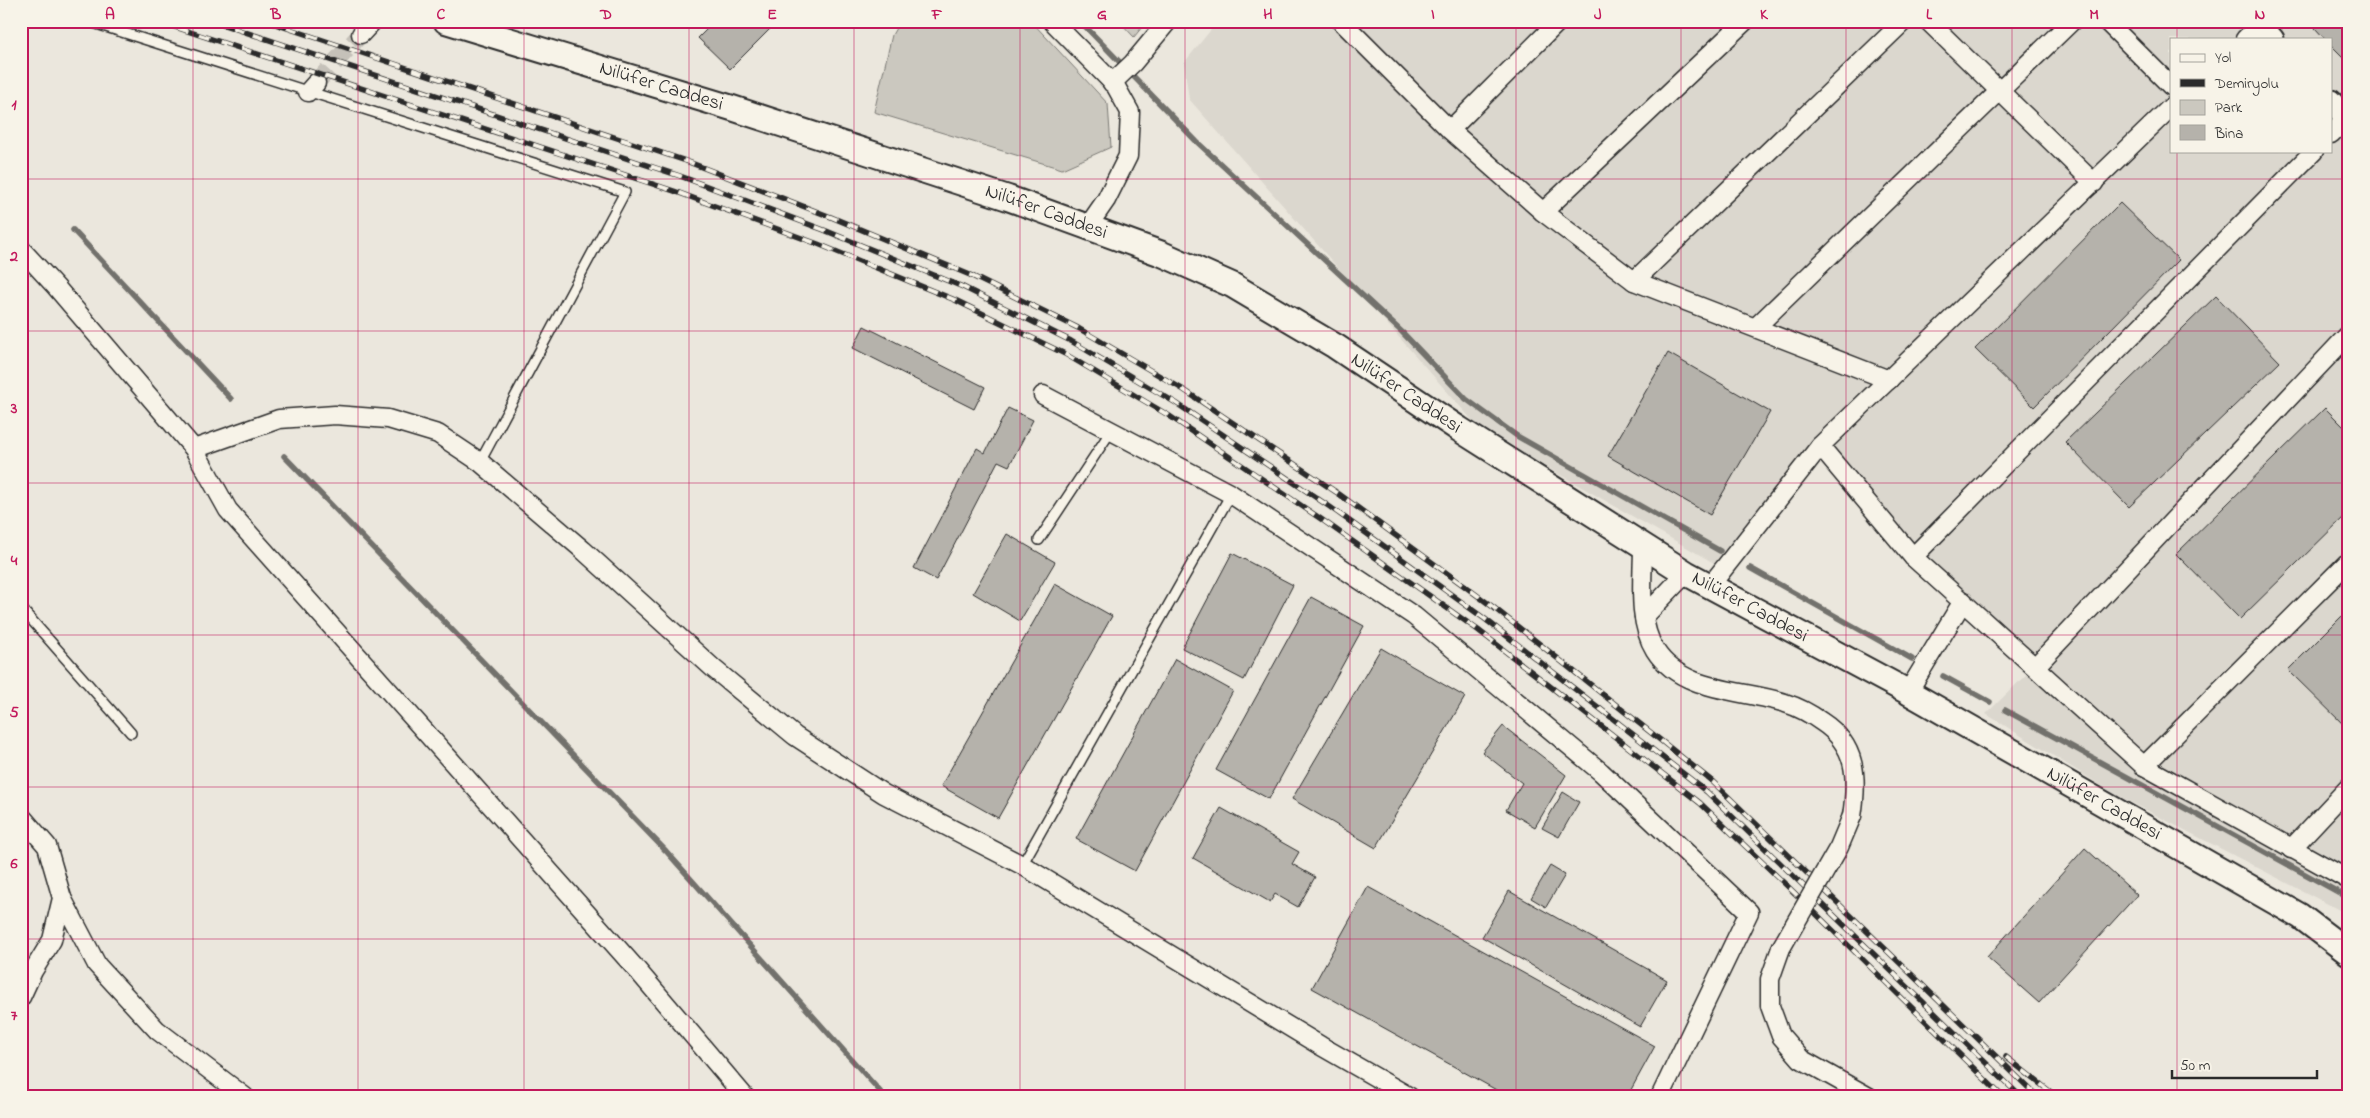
<svg xmlns="http://www.w3.org/2000/svg" width="2370" height="1118" font-family="'Indie Flower',sans-serif">
  <rect width="100%" height="100%" fill="#ebe7dd"/>
  <filter id="ink" filterUnits="userSpaceOnUse"><feTurbulence type="fractalNoise" baseFrequency=".02" numOctaves="2"/><feDisplacementMap in="SourceGraphic" scale="10" xChannelSelector="R" yChannelSelector="G"/><feConvolveMatrix kernelMatrix="1 2 1 2 8 2 1 2 1" color-interpolation-filters="sRGB"/></filter>
  <g filter="url(#ink)">
    <path fill="#dbd7ce" fill-rule="evenodd" d="M1218,21h1131v894l-234,-121 -129,-80 49,-48 -122,-109 -93,-110 -106,116 -234,-134 -291,-330 -5,-36zM2171,39h160v112h-160z"/>
    <g fill="#cbc8bf" stroke="#7b7a75">
      <polygon points="900,21 1031,21 1108,104 1111,147 1062,169 874,112 892,35"/>
      <polygon points="1119,21 1147,21 1134,37"/>
    </g>
    <g fill="none" stroke-linecap="round" stroke-linejoin="round">
      <g stroke="#72716c" stroke-width="5.5">
        <polyline points="1080,21 1197,142 1402,332 1466,399 1517,436 1720,551"/>
        <polyline points="73,230 231,399"/>
        <polyline points="284,456 666,851 885,1097"/>
        <polyline points="1750,568 1912,659"/>
        <polyline points="1943,676 1990,702"/>
        <polyline points="2005,710 2349,898"/>
      </g>
    </g>
    <g fill="#b5b2ab" stroke="#2b2b2b">
      <polygon points="715,21 778,21 730,69 698,38"/>
      <polygon points="2322,21 2349,21 2349,63 2331,45 2331,39 2325,39 2315,28"/>
      <polygon points="2120,203 2179,260 2034,407 1975,349"/>
      <polygon points="2216,296 2280,362 2129,507 2065,442"/>
      <polygon points="864,326 985,387 974,409 853,348"/>
      <polygon points="1668,353 1770,412 1710,515 1608,456"/>
      <polygon points="1008,408 1033,420 1009,466 998,461 936,580 914,568 977,448 985,453"/>
      <polygon points="2325,408 2349,432 2349,512 2240,619 2176,554"/>
      <polygon points="1007,534 1055,562 1020,621 973,593"/>
      <polygon points="1232,553 1293,585 1244,680 1182,648"/>
      <polygon points="1055,584 1112,616 998,818 941,786"/>
      <polygon points="1311,597 1364,626 1269,799 1216,770"/>
      <polygon points="2349,609 2349,730 2288,670"/>
      <polygon points="1381,648 1465,697 1376,848 1292,799"/>
      <polygon points="1175,659 1233,691 1135,871 1076,839"/>
      <polygon points="1503,726 1566,775 1535,827 1506,810 1522,783 1482,752"/>
      <polygon points="1563,792 1579,802 1559,837 1542,828"/>
      <polygon points="1221,808 1299,852 1292,864 1315,877 1298,907 1275,894 1270,902 1193,858"/>
      <polygon points="2085,848 2137,895 2039,1003 1987,957"/>
      <polygon points="1550,866 1565,875 1546,907 1531,898"/>
      <polygon points="1368,887 1655,1046 1627,1097 1509,1097 1312,988"/>
      <polygon points="1509,891 1667,980 1640,1027 1482,937"/>
    </g>
    <g fill="none" stroke-linecap="round" stroke-linejoin="round">
      <polyline stroke="#c5c1b9" stroke-width="18" stroke-dasharray="18 9" stroke-linecap="butt" points="316,83 361,34"/>
      <g stroke="#2b2b2b" stroke-width="12">
        <g id="service">
          <polyline points="87,21 625,192 480,462"/>
          <polyline points="1039,540 1111,431"/>
          <polyline points="21,608 131,733"/>
          <polyline points="1022,865 1231,494"/>
        </g>
      </g>
      <g stroke="#2b2b2b" stroke-width="21">
        <g id="minor">
          <polyline points="1052,21 1115,85 1130,112 1128,156 1106,200 1088,226"/>
          <polyline points="1341,21 1450,130 1543,212 1634,281 1889,380"/>
          <polyline points="1928,21 2094,183"/>
          <polyline points="2106,21 2171,86"/>
          <polyline points="361,34 373,21"/>
          <polyline points="2245,39 2263,21"/>
          <polyline points="1112,83 1133,63 1168,21"/>
          <polyline points="308,92 316,83"/>
          <polyline points="1450,130 1559,21"/>
          <polyline points="2331,134 2349,116"/>
          <polyline points="1543,212 1745,21"/>
          <polyline points="21,249 56,287 194,449 228,510 638,971 745,1097"/>
          <polyline points="1634,281 1904,21"/>
          <polyline points="1756,327 2072,21"/>
          <polyline points="1043,395 1231,494 1414,616 1601,772 1749,912 1660,1097"/>
          <polyline points="1820,446 1913,557 2144,766 2349,880"/>
          <polyline points="194,449 279,419 335,415 388,419 438,434 480,462 583,550 714,669 795,736 884,794 1022,865 1321,1046 1410,1097"/>
          <path d="M1643,546c0,33 -6,75 12,104 27,43 88,39 130,53 13,4 26,11 37,19 35,23 36,56 30,94"/>
          <polyline points="1913,557 2314,151"/>
          <polyline points="1710,586 1820,446 2171,107"/>
          <polyline points="1644,617 1686,573"/>
          <polyline points="2036,666 2349,334"/>
          <polyline points="1908,692 1963,601"/>
          <polyline points="2144,766 2349,561"/>
          <polyline points="21,816 47,846 62,898 52,940 33,971 21,997"/>
          <polyline points="2291,849 2349,787"/>
          <polyline points="62,898 97,965 157,1030 245,1097"/>
          <polyline points="1781,948 1770,979 1770,1006 1781,1036 1801,1059 1869,1097"/>
        </g>
      </g>
      <g stroke="#2b2b2b" stroke-width="25">
        <g id="tertiary">
          <polyline points="2257,21 2273,39"/>
          <polyline points="2331,101 2349,122"/>
        </g>
      </g>
      <g stroke="#2b2b2b" stroke-width="28">
        <g id="secondary">
          <path id="s1" d="M446,21l286,87 276,90 154,56 70,31 103,61 124,83 227,144 222,119 392,224 49,37"/>
        </g>
      </g>
      <use href="#service" stroke="#f7f3e8" stroke-width="9"/>
      <use href="#minor" stroke="#f7f3e8" stroke-width="18"/>
      <use href="#tertiary" stroke="#f7f3e8" stroke-width="21"/>
      <use href="#secondary" stroke="#f7f3e8" stroke-width="24"/>
      <g stroke="#2b2b2b" stroke-width="5.5">
        <g id="rail">
          <polyline points="157,21 674,191 818,244 955,300 1065,354 1168,415 1321,519 1478,630 1700,803 1803,901 2003,1097"/>
          <polyline points="212,21 680,176 824,230 963,287 1071,341 1176,403 1330,507 1485,619 1707,792 2021,1097"/>
          <polyline points="266,21 686,161 831,217 970,275 1078,328 1184,390 1339,494 1493,607 1713,782 2038,1097"/>
          <polyline points="2006,1057 2057,1097"/>
        </g>
      </g>
      <use href="#rail" stroke="#f7f3e8" stroke-width="4" stroke-dasharray="11" stroke-linecap="butt"/>
      <g stroke="#2b2b2b" stroke-width="21" stroke-linecap="butt">
        <polyline id="minor-bridge" points="1781,948 1839,847 1852,816"/>
      </g>
      <use href="#minor-bridge" stroke="#f7f3e8" stroke-width="18"/>
    </g>
  </g>
  <path fill="none" stroke="#c2185b" stroke-width="1" stroke-opacity="0.55" d="M193,21v1076M358,21v1076M524,21v1076M689,21v1076M854,21v1076M1020,21v1076M1185,21v1076M1350,21v1076M1516,21v1076M1681,21v1076M1846,21v1076M2012,21v1076M2177,21v18M2177,151v946M21,179h2328M21,331h2328M21,483h2328M21,635h2328M21,787h2328M21,939h2328"/>
  <g text-anchor="middle" dominant-baseline="central" stroke-width="4" stroke-linejoin="round" paint-order="stroke">
    <g font-size="20" fill="#2b2b2b" stroke="#f7f3e8">
      <text stroke="none"><textPath href="#s1" startOffset="225">Nilüfer Caddesi</textPath></text>
      <text stroke="none"><textPath href="#s1" startOffset="630">Nilüfer Caddesi</textPath></text>
      <text stroke="none"><textPath href="#s1" startOffset="1035">Nilüfer Caddesi</textPath></text>
      <text stroke="none"><textPath href="#s1" startOffset="1440">Nilüfer Caddesi</textPath></text>
      <text stroke="none"><textPath href="#s1" startOffset="1845">Nilüfer Caddesi</textPath></text>
    </g>
  </g>
  <rect width="2370" height="1118" fill="none" stroke="#f7f3e8" stroke-width="55"/>
  <rect x="2170" y="38" width="162" height="115" fill="#f7f3e8" stroke="#a5a39c"/>
  <rect x="2180" y="54" width="25" height="8" fill="#f7f3e8" stroke="#a5a39c"/>
  <text x="2215" y="62" font-size="15" fill="#2b2b2b">Yol</text>
  <rect x="2180" y="79" width="25" height="8" fill="#2b2b2b" stroke="#a5a39c"/>
  <text x="2215" y="88" font-size="15" fill="#2b2b2b">Demiryolu</text>
  <rect x="2180" y="100" width="25" height="15" fill="#cbc8bf" stroke="#a5a39c"/>
  <text x="2215" y="112" font-size="15" fill="#2b2b2b">Park</text>
  <rect x="2180" y="125" width="25" height="15" fill="#b5b2ab" stroke="#a5a39c"/>
  <text x="2215" y="138" font-size="15" fill="#2b2b2b">Bina</text>
  <path d="M2172 1070v8h145v-8" fill="none" stroke="#2b2b2b" stroke-width="2.5"/>
  <text x="2180" y="1070" font-size="15" fill="#2b2b2b" stroke="#f7f3e8" stroke-width="4" paint-order="stroke">50 m</text>
  <rect x="28" y="28" width="2314" height="1062" fill="none" stroke="#c2185b" stroke-width="2"/>
  <g font-size="16" text-anchor="middle" font-weight="bold" fill="#c2185b">
    <text x="110" y="19">A</text>
    <text x="276" y="19">B</text>
    <text x="441" y="19">C</text>
    <text x="606" y="19">D</text>
    <text x="772" y="19">E</text>
    <text x="937" y="19">F</text>
    <text x="1102" y="19">G</text>
    <text x="1268" y="19">H</text>
    <text x="1433" y="19">I</text>
    <text x="1598" y="19">J</text>
    <text x="1764" y="19">K</text>
    <text x="1929" y="19">L</text>
    <text x="2094" y="19">M</text>
    <text x="2260" y="19">N</text>
    <text x="14" y="109">1</text>
    <text x="14" y="261">2</text>
    <text x="14" y="413">3</text>
    <text x="14" y="565">4</text>
    <text x="14" y="717">5</text>
    <text x="14" y="868">6</text>
    <text x="14" y="1020">7</text>
  </g>
</svg>
